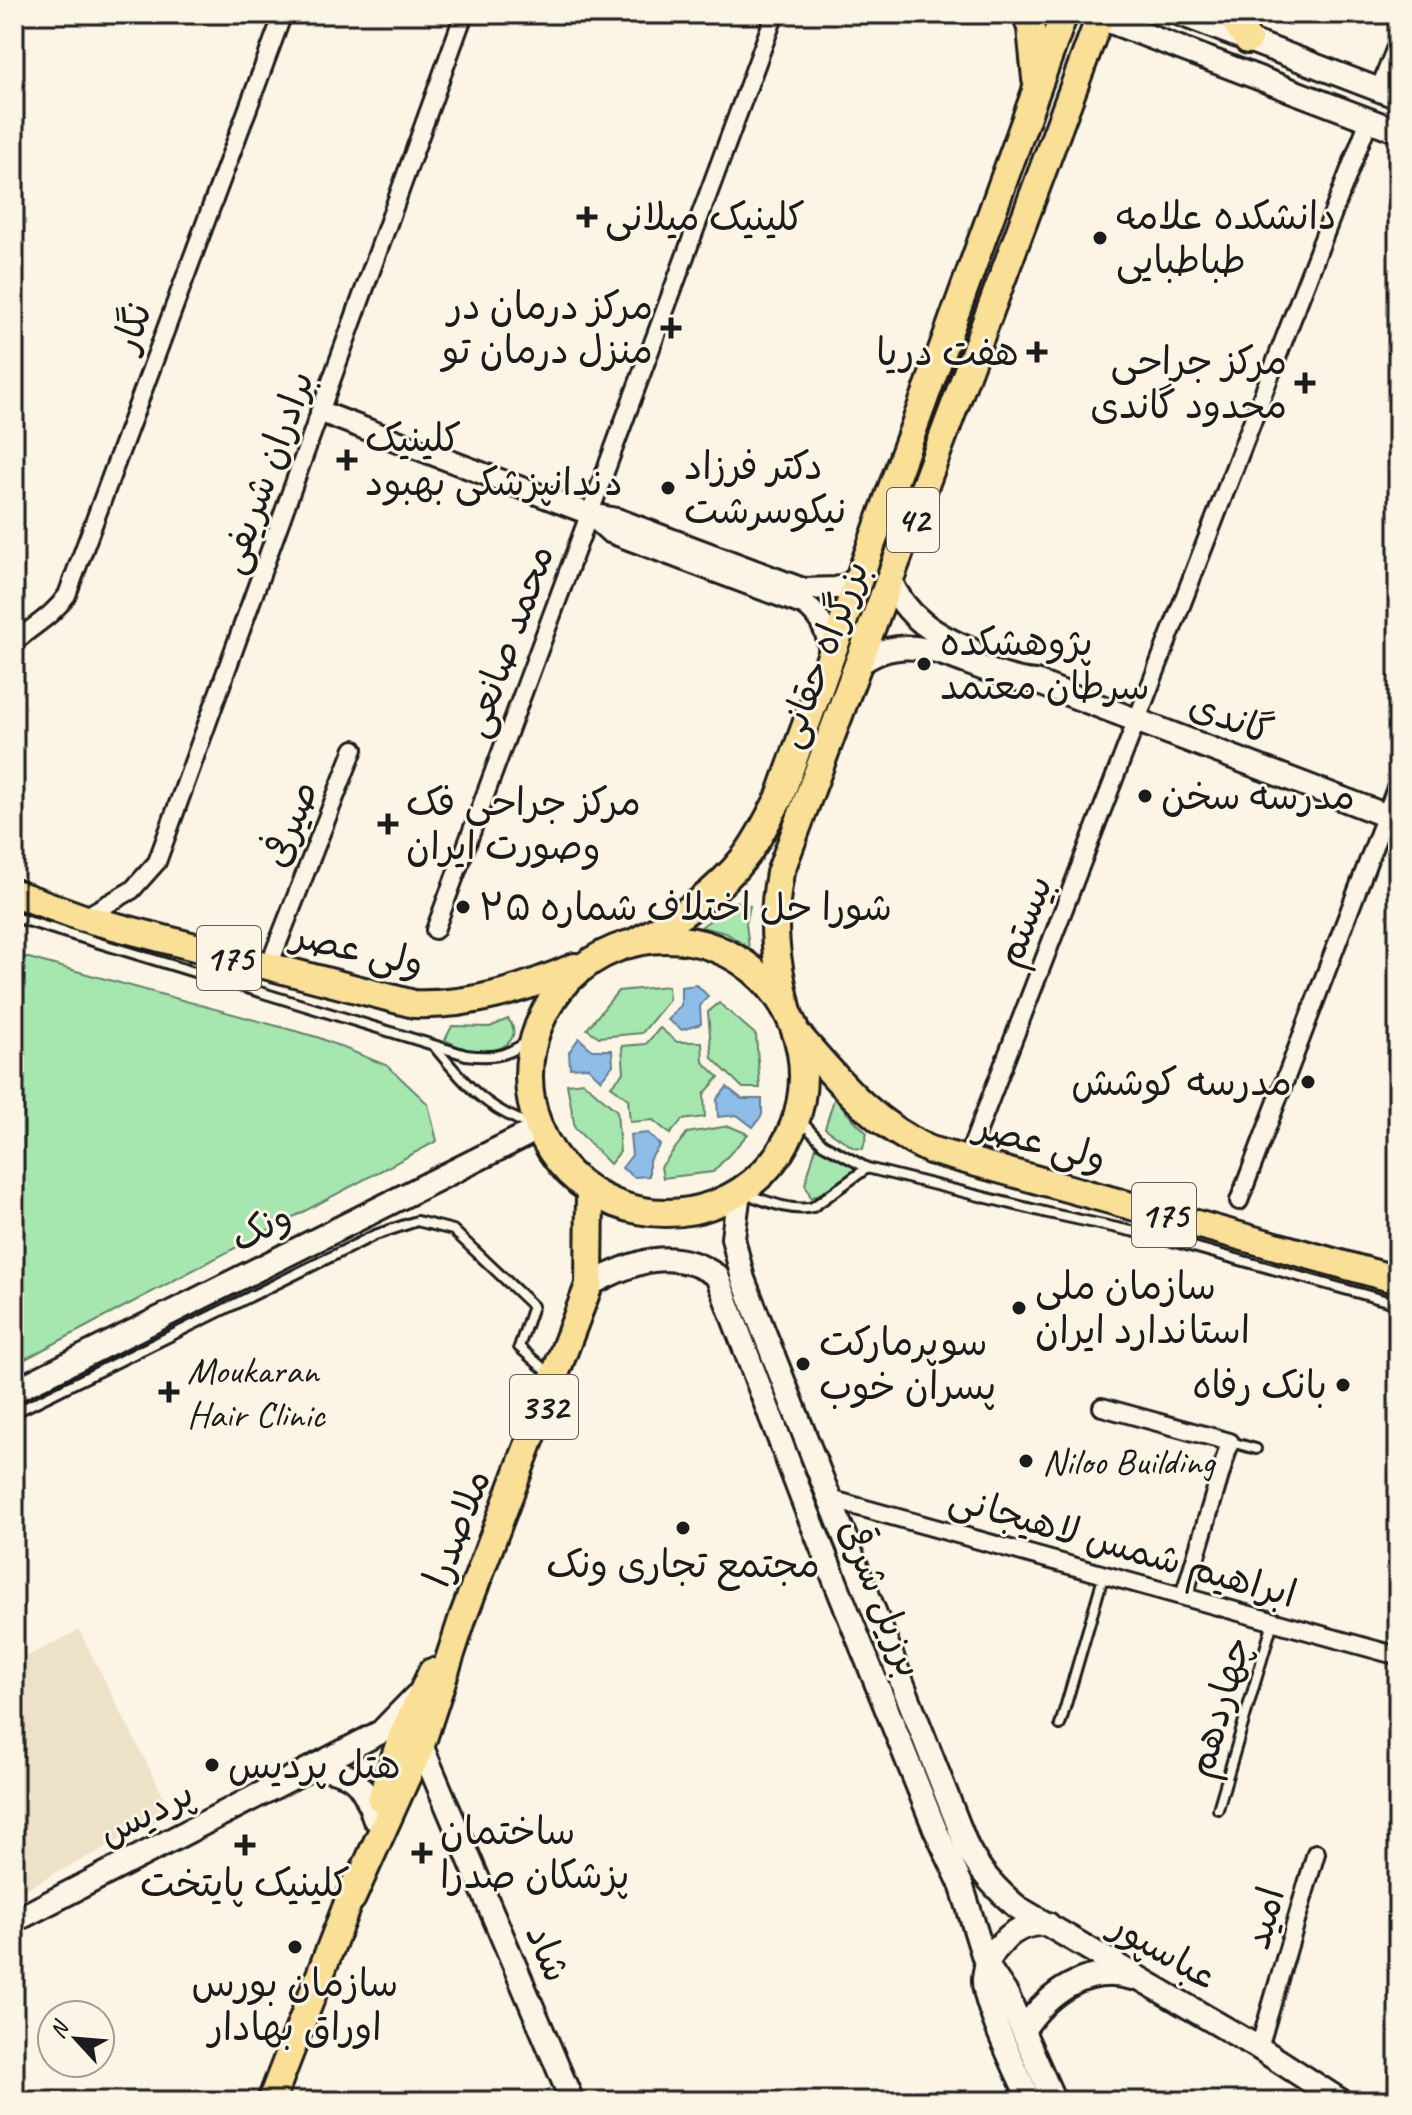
<svg xmlns="http://www.w3.org/2000/svg" width="1412" height="2115" font-family="Caveat,'Playpen Sans Arabic',sans-serif">
  <rect width="100%" height="100%" fill="#fcf5e5"/>
  <filter id="ink" filterUnits="userSpaceOnUse"><feTurbulence type="fractalNoise" baseFrequency=".0125" numOctaves="2"/><feDisplacementMap in="SourceGraphic" scale="16" xChannelSelector="R" yChannelSelector="G"/><feConvolveMatrix kernelMatrix="1 2 1 2 8 2 1 2 1" color-interpolation-filters="sRGB"/></filter>
  <g filter="url(#ink)">
    <polygon fill="#ede1c8" points="79,1630 172,1813 14,1895 14,1663"/>
    <g fill="#a6e7b0" stroke="#618266" stroke-width="2">
      <polygon points="736,901 750,906 746,924 749,948 726,933 701,927"/>
      <polygon points="14,954 317,1037 388,1066 428,1104 437,1141 14,1365"/>
      <polygon points="668,986 669,1000 642,1033 599,1037 587,1029 618,991"/>
      <polygon points="719,1003 756,1035 760,1088 743,1088 712,1058 708,1012"/>
      <path d="M508,1019c18,21 -12,36 -31,34 -11,-2 -22,-8 -32,-13l7,-14 38,1z"/>
      <polygon points="660,1028 677,1042 702,1042 703,1062 719,1077 704,1094 705,1117 682,1120 670,1134 653,1120 630,1122 628,1099 611,1086 624,1072 622,1046 646,1044"/>
      <polygon points="583,1082 617,1111 620,1152 610,1164 575,1128 567,1084"/>
      <polygon points="835,1096 847,1113 867,1133 863,1149 854,1148 825,1128"/>
      <polygon points="729,1126 748,1134 713,1172 663,1178 661,1167 687,1133"/>
      <polygon points="816,1147 854,1167 852,1178 811,1198 805,1184"/>
    </g>
    <g fill="#8ebde8" stroke="#607d96" stroke-width="2">
      <polygon points="697,985 708,996 700,1006 701,1024 682,1030 668,1020 681,1005 681,987"/>
      <polygon points="579,1038 592,1050 612,1050 613,1065 601,1080 588,1067 570,1068 569,1052"/>
      <polygon points="727,1087 742,1099 762,1099 762,1115 753,1127 737,1115 718,1117 717,1099"/>
      <polygon points="648,1133 660,1145 649,1160 649,1176 634,1177 622,1168 632,1155 630,1135"/>
    </g>
    <g fill="none" stroke-linecap="round" stroke-linejoin="round">
      <g stroke="#1c1c1c" stroke-width="14">
        <g id="service">
          <path d="M14,917l452,138c32,4 44,0 70,-20"/>
          <path d="M434,1046c32,39 51,63 100,80"/>
          <polyline points="797,1117 823,1144 867,1168 1048,1213 1154,1236 1398,1304"/>
          <path d="M740,1192c22,7 50,21 73,15l54,-39"/>
          <polyline points="14,1413 375,1235 417,1221 453,1230 533,1306 519,1347 551,1375"/>
          <polyline points="1231,1442 1256,1449"/>
          <polyline points="1060,1725 1104,1574"/>
          <polyline points="1218,1809 1273,1622"/>
        </g>
      </g>
      <g stroke="#1c1c1c" stroke-width="22">
        <g id="minor">
          <polyline points="1379,90 1398,42"/>
          <path d="M14,643c19,-18 37,-25 53,-48l216,-581"/>
          <polyline points="83,918 132,890 157,862 464,14"/>
          <polyline points="435,930 775,14"/>
          <polyline points="268,968 354,749"/>
          <polyline points="972,1146 1369,120"/>
          <polyline points="1239,1201 1398,783"/>
          <polyline points="1102,1407 1230,1442 1184,1596"/>
          <polyline points="830,1499 1398,1656"/>
          <polyline points="1259,2048 1316,1853"/>
        </g>
      </g>
      <g stroke="#1c1c1c" stroke-width="26">
        <g id="tertiary">
          <polyline points="321,412 590,514"/>
          <path d="M831,656c-3,-20 -8,-38 -26,-51l-195,-73 -20,-18 27,5 186,70 33,-1 14,-5 13,-12"/>
        </g>
      </g>
      <g stroke="#1c1c1c" stroke-width="28">
        <g id="secondary">
          <polyline points="1090,14 1398,131"/>
          <polyline points="1180,14 1398,97"/>
          <path d="M890,580c16,37 45,55 81,70"/>
          <path d="M858,665c59,-46 116,13 178,17l362,138"/>
          <path d="M739,1192l-6,46 10,41 224,568c13,25 29,42 50,60l242,141 82,53"/>
          <path d="M589,1285c43,-23 84,-40 128,-9l88,230 130,323 26,55 25,80 21,31 47,106"/>
          <polyline points="14,1391 540,1128"/>
          <polyline points="421,1745 572,2101"/>
          <path d="M312,1768c39,1 52,14 62,50"/>
          <polyline points="14,1921 381,1732 416,1696"/>
          <path d="M1024,2029c24,-36 63,-64 108,-51"/>
          <path d="M1030,2101c-11,-25 -48,-99 -46,-122 1,-15 8,-27 19,-37 11,-13 28,-19 45,-18"/>
        </g>
      </g>
      <g stroke="#1c1c1c" stroke-width="32">
        <g id="primary">
          <polyline points="1026,14 1031,28 1036,79"/>
          <polyline points="1230,14 1248,40"/>
          <path d="M14,893l69,25 331,86c58,2 109,-15 161,-37"/>
          <circle cx="666" cy="1076" r="137"/>
          <path d="M635,942c39,-20 81,-49 109,-84 14,-17 24,-40 35,-59l285,-785"/>
          <path d="M788,1012c-12,-52 -18,-85 -8,-139l321,-859"/>
          <path d="M799,1036c41,47 74,88 131,114l468,130"/>
          <polyline points="381,1799 402,1736 432,1672"/>
          <polyline points="352,1898 421,1745 463,1617 589,1285 590,1190"/>
          <polyline points="271,2101 356,1882"/>
        </g>
      </g>
      <use href="#service" stroke="#fcf5e5" stroke-width="8"/>
      <use href="#minor" stroke="#fcf5e5" stroke-width="16"/>
      <use href="#tertiary" stroke="#fcf5e5" stroke-width="20"/>
      <use href="#secondary" stroke="#fcf5e5" stroke-width="22"/>
      <use href="#primary" stroke="#fadf96" stroke-width="26"/>
    </g>
  </g>
  <g fill="#1c1c1c" stroke="#fcf5e5" stroke-width="3">
    <path d="M583 205h8v8h8v8h-8v8h-8v-8h-8v-8h8z"/>
    <circle cx="1100" cy="238" r="8"/>
    <path d="M667 316h8v8h8v8h-8v8h-8v-8h-8v-8h8z"/>
    <path d="M1033 340h8v8h8v8h-8v8h-8v-8h-8v-8h8z"/>
    <path d="M1301 371h8v8h8v8h-8v8h-8v-8h-8v-8h8z"/>
    <path d="M343 448h8v8h8v8h-8v8h-8v-8h-8v-8h8z"/>
    <circle cx="668" cy="488" r="8"/>
    <circle cx="924" cy="664" r="8"/>
    <circle cx="1145" cy="796" r="8"/>
    <path d="M384 812h8v8h8v8h-8v8h-8v-8h-8v-8h8z"/>
    <circle cx="463" cy="907" r="8"/>
    <circle cx="1308" cy="1082" r="8"/>
    <circle cx="1019" cy="1308" r="8"/>
    <circle cx="803" cy="1364" r="8"/>
    <circle cx="1343" cy="1385" r="8"/>
    <path d="M165 1380h8v8h8v8h-8v8h-8v-8h-8v-8h8z"/>
    <circle cx="1026" cy="1461" r="8"/>
    <circle cx="683" cy="1528" r="8"/>
    <circle cx="212" cy="1765" r="8"/>
    <path d="M241 1833h8v8h8v8h-8v8h-8v-8h-8v-8h8z"/>
    <path d="M418 1841h8v8h8v8h-8v8h-8v-8h-8v-8h8z"/>
    <circle cx="295" cy="1947" r="8"/>
  </g>
  <g text-anchor="middle" dominant-baseline="central" stroke-width="6" stroke-linejoin="round" paint-order="stroke">
    <g fill="#fcf5e5" stroke="#5f5d58" stroke-width="2">
      <rect x="887" y="488" width="52" height="64" rx="6"/>
      <rect x="197" y="926" width="64" height="64" rx="6"/>
      <rect x="1132" y="1183" width="64" height="64" rx="6"/>
      <rect x="510" y="1375" width="68" height="64" rx="6"/>
    </g>
    <g font-size="36" font-weight="bold" fill="#1c1c1c">
      <text x="913" y="520">42</text>
      <text x="229" y="958">175</text>
      <text x="1164" y="1215">175</text>
      <text x="544" y="1407">332</text>
    </g>
    <g font-size="38" fill="#1c1c1c" stroke="#fcf5e5" text-anchor="start">
      <text x="1116" y="216">دانشکده علامه<tspan x="1116" dy="44">طباطبایی</tspan></text>
      <text x="605" y="217">کلینیک میلانی</text>
      <text x="653" y="306" text-anchor="end">مرکز درمان در<tspan x="653" dy="44">منزل درمان تو</tspan></text>
      <text x="1019" y="352" text-anchor="end">هفت دریا</text>
      <text x="1287" y="361" text-anchor="end">مرکز جراحی<tspan x="1287" dy="44">محدود گاندی</tspan></text>
      <text x="365" y="438">کلینیک<tspan x="365" dy="44">دندانپزشکی بهبود</tspan></text>
      <text x="684" y="466">دکتر فرزاد<tspan x="684" dy="44">نیکوسرشت</tspan></text>
      <text x="940" y="642">پژوهشکده<tspan x="940" dy="44">سرطان معتمد</tspan></text>
      <text x="1161" y="796">مدرسه سخن</text>
      <text x="406" y="802">مرکز جراحی فک<tspan x="406" dy="44">وصورت ایران</tspan></text>
      <text x="479" y="907">شورا حل اختلاف شماره ۲۵</text>
      <text x="1292" y="1082" text-anchor="end">مدرسه کوشش</text>
      <text x="1035" y="1286">سازمان ملی<tspan x="1035" dy="44">استاندارد ایران</tspan></text>
      <text x="819" y="1342">سوپرمارکت<tspan x="819" dy="44">پسران خوب</tspan></text>
      <text x="187" y="1370">Moukaran<tspan x="187" dy="44">Hair Clinic</tspan></text>
      <text x="1327" y="1385" text-anchor="end">بانک رفاه</text>
      <text x="1042" y="1461">Niloo Building</text>
      <text x="683" y="1564" text-anchor="middle">مجتمع تجاری ونک</text>
      <text x="228" y="1765">هتل پردیس</text>
      <text x="440" y="1831">ساختمان<tspan x="440" dy="44">پزشکان صدرا</tspan></text>
      <text x="245" y="1883" text-anchor="middle">کلینیک پایتخت</text>
      <text x="295" y="1983" text-anchor="middle">سازمان بورس<tspan x="295" dy="44">اوراق بهادار</tspan></text>
    </g>
    <g font-size="38" fill="#1c1c1c" stroke="#fcf5e5">
      <text transform="translate(132 327) rotate(-70)">نگار</text>
      <text transform="translate(266 472) rotate(-70)">برادران شریفی</text>
      <text transform="translate(508 641) rotate(-70)">محمد صانعی</text>
      <text transform="translate(822 654) rotate(-69)">بزرگراه حقانی</text>
      <text transform="translate(1231 718) rotate(21)">گاندی</text>
      <text transform="translate(290 824) rotate(-68)">صیرفی</text>
      <text transform="translate(1024 921) rotate(-69)">بیستم</text>
      <text transform="translate(358 949) rotate(13)">ولی عصر</text>
      <text transform="translate(1041 1142) rotate(15)">ولی عصر</text>
      <text transform="translate(261 1227) rotate(-27)">ونک</text>
      <text transform="translate(457 1528) rotate(-69)">ملاصدرا</text>
      <text transform="translate(1123 1546) rotate(16)">ابراهیم شمس لاهیجانی</text>
      <text transform="translate(881 1598) rotate(68)">برزیل شرقی</text>
      <text transform="translate(1219 1707) rotate(-74)">چهاردهم</text>
      <text transform="translate(146 1813) rotate(-27)">پردیس</text>
      <text transform="translate(1264 1918) rotate(-74)">امید</text>
      <text transform="translate(1164 1951) rotate(30)">عباسپور</text>
      <text transform="translate(548 1953) rotate(67)">شاد</text>
    </g>
  </g>
  <rect width="1412" height="2115" fill="none" stroke="#fcf5e5" stroke-width="48"/>
  <rect x="24" y="24" width="1364" height="2067" fill="none" stroke="#1c1c1c" stroke-width="3" filter="url(#ink)"/>
  <g transform="translate(76 2039) rotate(296)"><circle r="38" fill="#fcf5e5" stroke="#a29e95" stroke-width="2"/>
  <path d="M0-6L14 30L0 20L-14 30Z" fill="#1c1c1c"/>
  <text y="-12" font-size="22" font-weight="bold" text-anchor="middle" fill="#1c1c1c">N</text>
  </g>
</svg>
